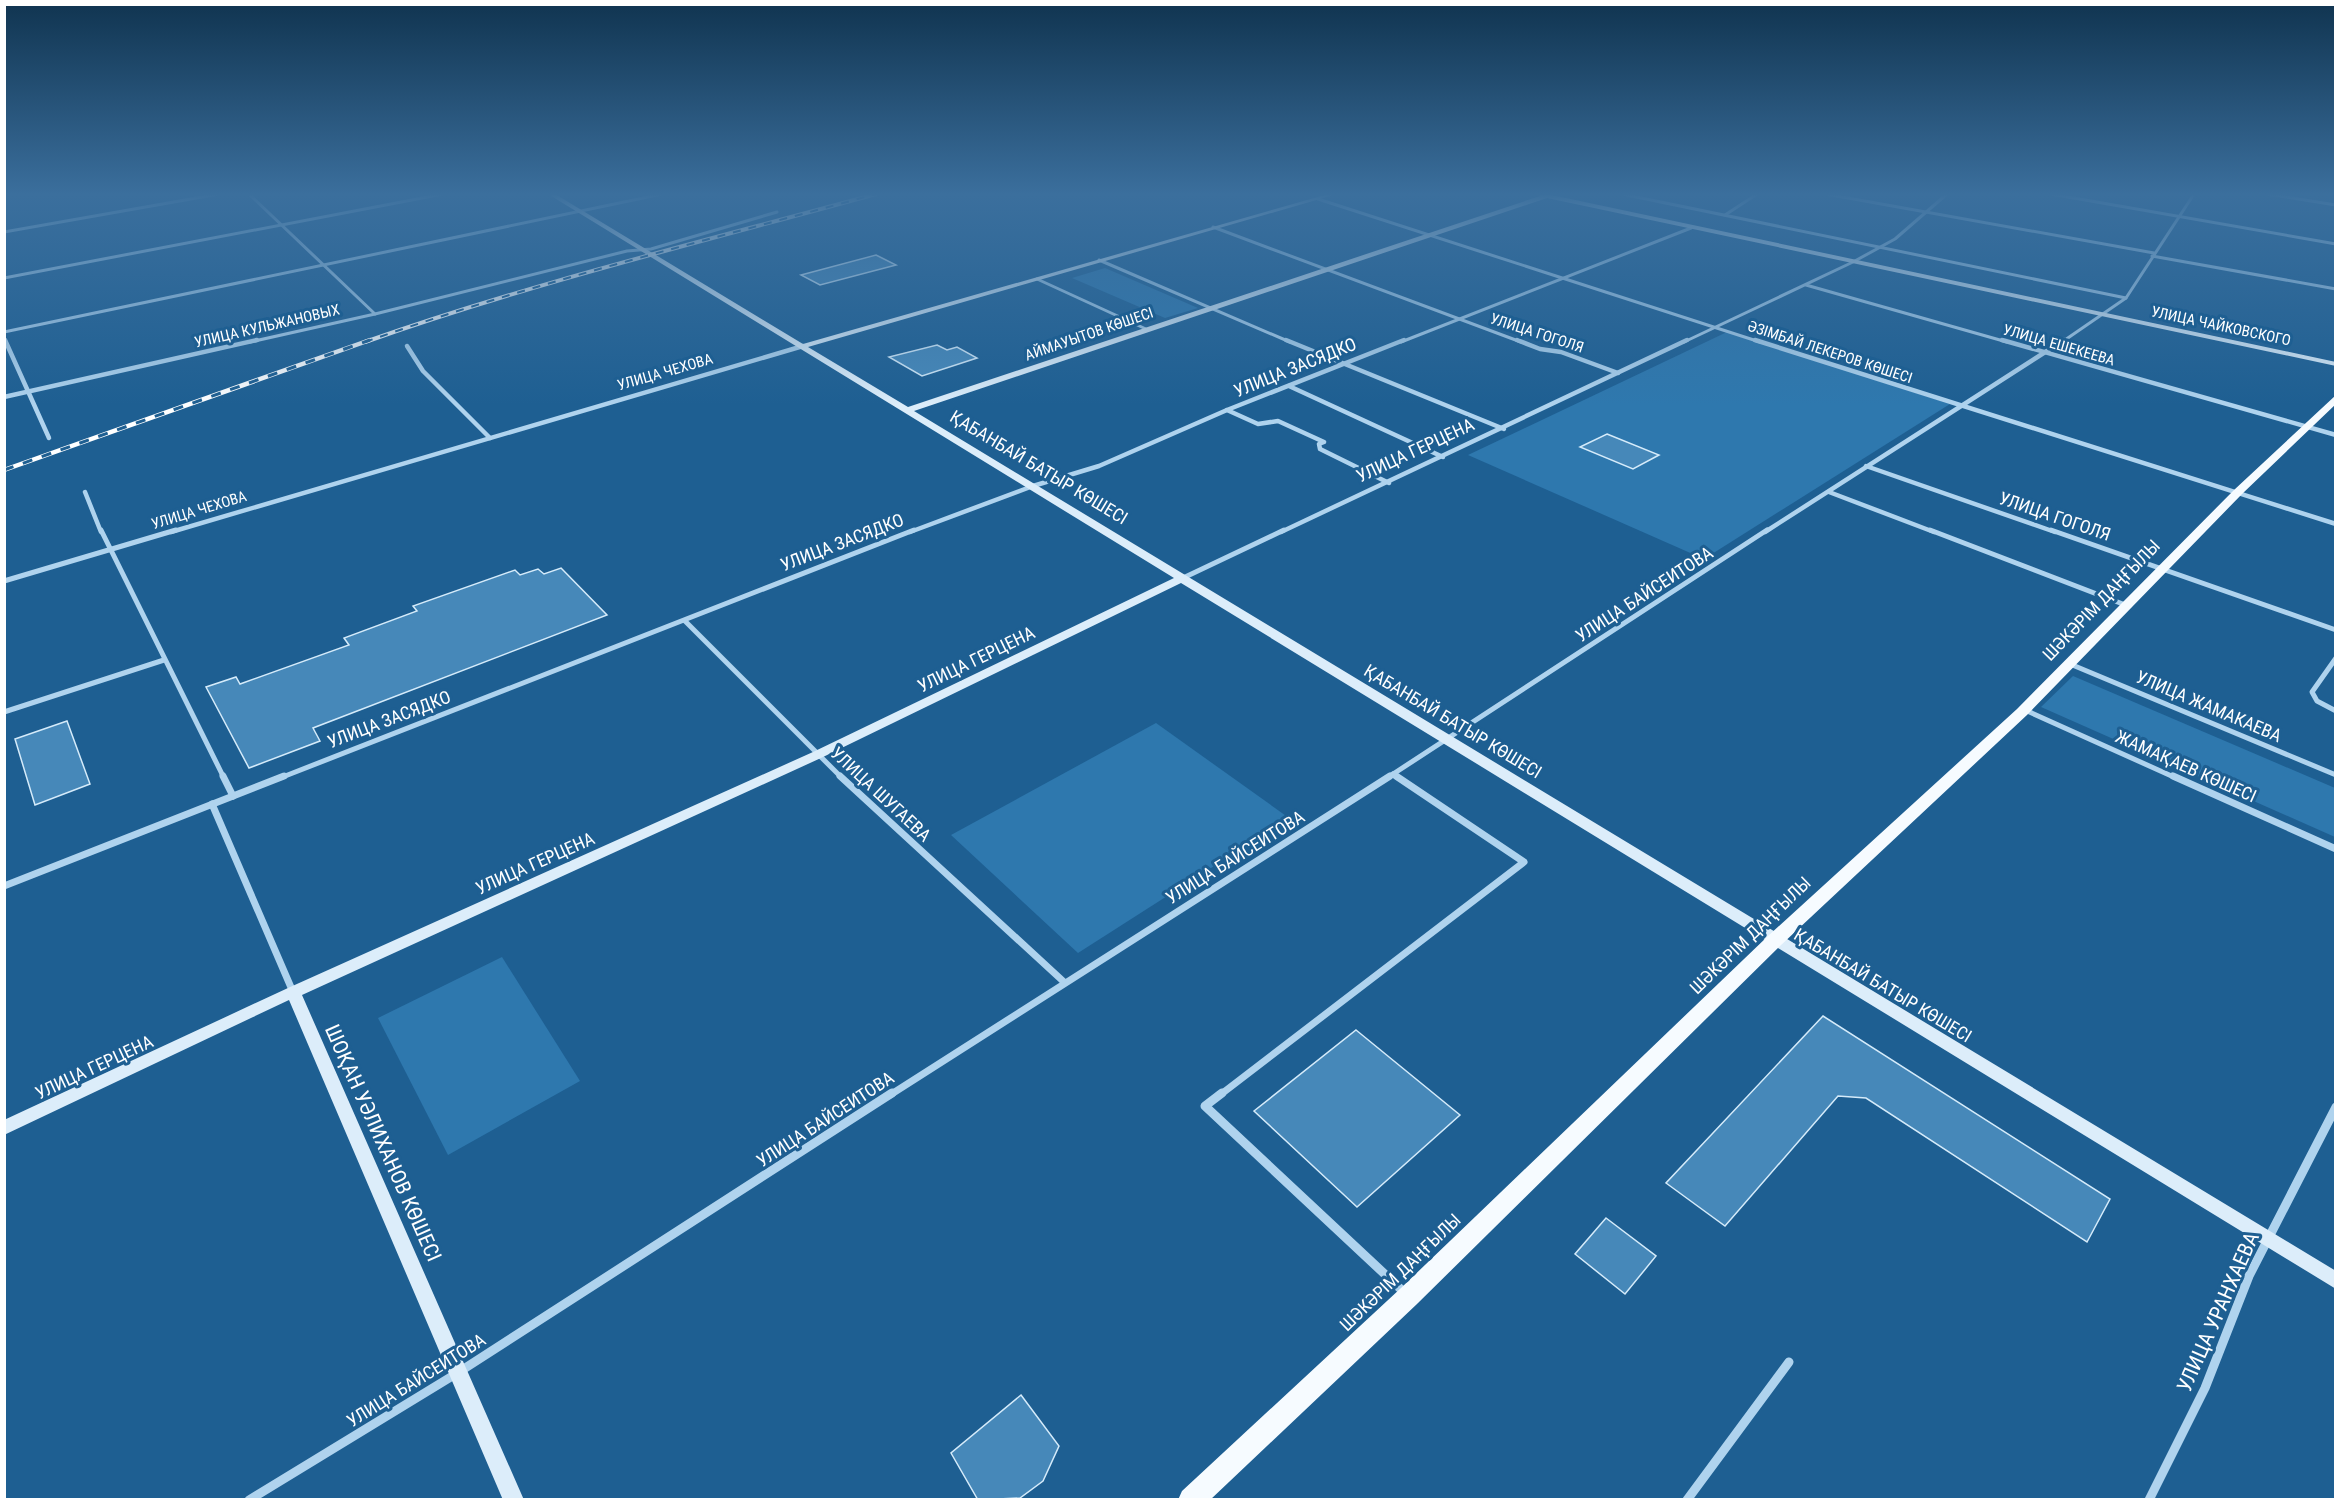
<svg xmlns="http://www.w3.org/2000/svg" width="2340" height="1504" font-family="'Roboto Condensed',sans-serif">
  <rect width="100%" height="100%" fill="#1e5f92"/>
  <g fill="#2e78ae">
    <polygon points="1105,268 1198,308 1165,318 1072,278"/>
    <polygon points="1727,332 1950,404 1704,559 1468,455"/>
    <polygon points="2073,676 2335,788 2335,837 2041,707"/>
    <polygon points="1156,723 1289,818 1078,953 951,835"/>
    <polygon points="502,957 580,1081 448,1155 378,1018"/>
  </g>
  <g fill="#4688b9" stroke="#d5ebfa" stroke-width="1.5">
    <polygon points="876,255 896,265 820,285 801,275"/>
    <polygon points="937,345 947,350 957,347 977,358 922,376 889,357"/>
    <polygon points="1607,434 1659,455 1633,469 1580,447"/>
    <polygon points="561,568 607,615 313,728 320,741 249,768 206,687 236,677 240,684 349,645 344,638 417,611 413,606 515,570 520,575 538,569 544,574"/>
    <polygon points="67,721 90,784 35,805 15,739"/>
    <polygon points="1823,1016 2110,1199 2087,1242 1866,1098 1838,1096 1725,1226 1666,1183"/>
    <polygon points="1356,1030 1460,1115 1357,1207 1254,1111"/>
    <polygon points="1606,1218 1656,1256 1625,1294 1575,1254"/>
    <polygon points="1021,1395 1059,1446 1043,1481 1020,1498 978,1500 951,1453"/>
  </g>
  <g fill="none" stroke-linecap="round" stroke-linejoin="round">
    <g stroke="#afd3ee" stroke-width="3">
      <polyline points="249,194 375,314"/>
      <polyline points="1622,194 2126,298"/>
      <polyline points="1826,194 2154,253"/>
      <polyline points="2051,194 2336,244"/>
      <polyline points="2267,194 2336,205"/>
      <polyline points="1318,199 1760,342"/>
      <polyline points="1725,215 1757,194"/>
      <polyline points="1213,227 1521,342"/>
      <polyline points="4,232 219,194"/>
      <polyline points="2152,256 2336,289"/>
      <polyline points="1099,260 1290,342"/>
      <polyline points="4,278 443,194"/>
      <polyline points="1037,279 1146,329"/>
      <polyline points="1806,285 2007,342"/>
      <polyline points="4,332 662,194"/>
      <polyline points="4,338 6,342"/>
      <polyline points="250,342 375,314 627,251 651,249 777,212"/>
      <polyline points="1401,342 1691,228"/>
      <polyline points="1684,342 1853,262 1895,239 1947,194"/>
      <polyline points="2062,342 2126,298 2194,194"/>
    </g>
    <g stroke="#afd3ee" stroke-width="4.5">
      <polyline points="5,340 49,438"/>
      <polyline points="1286,340 1504,429"/>
      <polyline points="1517,340 1540,349 1561,352 1618,373"/>
      <polyline points="1755,340 2336,524"/>
      <polyline points="2002,340 2336,435"/>
      <polyline points="407,346 423,371 490,438"/>
      <polyline points="1289,386 1443,457"/>
      <polyline points="4,397 257,340"/>
      <polyline points="1227,410 1258,424 1278,421 1324,442 1319,444 1320,449 1389,483"/>
      <polyline points="1866,466 2055,532"/>
      <polyline points="85,492 101,532"/>
      <polyline points="1829,492 1934,532"/>
      <polyline points="171,532 803,346"/>
      <polyline points="910,532 1033,486 1099,466 1227,410 1404,340"/>
      <polyline points="1281,532 1687,340"/>
      <polyline points="1765,532 2064,340"/>
    </g>
    <g stroke="#afd3ee" stroke-width="5">
      <polyline points="101,530 224,778"/>
      <polyline points="1930,530 2128,606"/>
      <polyline points="2051,530 2336,630"/>
      <polyline points="1183,578 1284,530"/>
      <polyline points="4,581 176,530"/>
      <polyline points="685,621 842,778"/>
      <polyline points="2336,658 2312,692 2317,701 2336,711"/>
      <polyline points="2070,664 2336,775"/>
      <polyline points="2025,710 2176,778"/>
      <polyline points="4,712 164,660"/>
      <polyline points="1393,774 1398,778"/>
      <polyline points="280,778 914,530"/>
      <polyline points="1387,778 1767,530"/>
    </g>
    <g stroke="#afd3ee" stroke-width="7">
      <polyline points="223,776 233,796"/>
      <polyline points="840,776 1064,982"/>
      <polyline points="2173,776 2336,849"/>
      <polyline points="212,804 293,992"/>
      <polyline points="4,886 284,776"/>
      <polyline points="890,1095 1390,776"/>
      <polyline points="1220,1095 1524,862 1396,776"/>
    </g>
    <g stroke="#afd3ee" stroke-width="9">
      <polyline points="1222,1093 1205,1106 1406,1294"/>
      <polyline points="249,1500 459,1372 892,1093"/>
      <polyline points="1687,1500 1789,1362"/>
      <polyline points="2149,1500 2205,1388 2249,1276 2336,1107"/>
    </g>
    <polygon fill="#dcedfa" fill-rule="evenodd" points="548,194 555,194 803,344 1328,194 1337,194 808,347 908,407 1540,196 1534,194 1547,194 2336,362 2336,366 1547,198 914,411 2336,1271 2336,1289 1181,583 821,758 302,995 524,1500 503,1500 289,1000 4,1135 4,1120 288,988 813,752 1174,578"/>
    <polygon fill="#f6fbff" fill-rule="evenodd" points="2336,395 2336,404 2242,494 2027,715 1780,946 1417,1304 1210,1500 1178,1500 1182,1491 1401,1288 1768,936 2017,709 2234,490"/>
    <g stroke="#fff" stroke-width="4">
      <path id="rail-far1" d="M365,342c167,-59 340,-101 511,-148"/>
    </g>
    <g stroke="#fff" stroke-width="4.5">
      <polyline id="rail" points="4,470 370,340"/>
    </g>
    <use href="#rail-far1" stroke="#1e5f92" stroke-width="2" stroke-dasharray="8" stroke-linecap="butt"/>
    <use href="#rail" stroke="#1e5f92" stroke-width="3" stroke-dasharray="10" stroke-linecap="butt"/>
  </g>
  <linearGradient id="sky" x2="0" y2="1"><stop stop-color="#103450"/><stop offset="0.48" stop-color="#3b6f9d"/><stop offset="1" stop-color="#3b6f9d" stop-opacity="0"/></linearGradient>
  <rect width="2340" height="405" fill="url(#sky)"/>
  <g text-anchor="middle" dominant-baseline="central" stroke-width="6" stroke-linejoin="round" paint-order="stroke">
    <g font-size="15" fill="#fff" stroke="#1e5f92">
      <text transform="translate(267 326) rotate(-13)">УЛИЦА КУЛЬЖАНОВЫХ</text>
      <text transform="translate(2221 326) rotate(12)">УЛИЦА ЧАЙКОВСКОГО</text>
      <text transform="translate(1537 333) rotate(18)">УЛИЦА ГОГОЛЯ</text>
      <text transform="translate(1089 334) rotate(-19)">АЙМАУЫТОВ КӨШЕСІ</text>
      <text transform="translate(2059 345) rotate(16)">УЛИЦА ЕШЕКЕЕВА</text>
      <text transform="translate(1830 352) rotate(18)">ӘЗІМБАЙ ЛЕКЕРОВ КӨШЕСІ</text>
      <text transform="translate(665 372) rotate(-16)">УЛИЦА ЧЕХОВА</text>
      <text transform="translate(199 510) rotate(-17)">УЛИЦА ЧЕХОВА</text>
    </g>
    <g font-size="18" fill="#fff" stroke="#1e5f92">
      <text transform="translate(1295 367) rotate(-22)">УЛИЦА ЗАСЯДКО</text>
      <text transform="translate(1415 450) rotate(-25)">УЛИЦА ГЕРЦЕНА</text>
      <text transform="translate(1039 467) rotate(31)">ҚАБАНБАЙ БАТЫР КӨШЕСІ</text>
      <text transform="translate(2055 516) rotate(19)">УЛИЦА ГОГОЛЯ</text>
      <text transform="translate(842 542) rotate(-21)">УЛИЦА ЗАСЯДКО</text>
      <text transform="translate(1644 594) rotate(-33)">УЛИЦА БАЙСЕИТОВА</text>
      <text transform="translate(2101 600) rotate(-46)">ШӘКӘРІМ ДАҢҒЫЛЫ</text>
      <text transform="translate(976 659) rotate(-26)">УЛИЦА ГЕРЦЕНА</text>
      <text transform="translate(2209 706) rotate(23)">УЛИЦА ЖАМАКАЕВА</text>
      <text transform="translate(389 719) rotate(-21)">УЛИЦА ЗАСЯДКО</text>
      <text transform="translate(1453 721) rotate(31)">ҚАБАНБАЙ БАТЫР КӨШЕСІ</text>
      <text transform="translate(2186 766) rotate(24)">ЖАМАҚАЕВ КӨШЕСІ</text>
      <text transform="translate(881 794) rotate(43)">УЛИЦА ШУГАЕВА</text>
      <text transform="translate(1235 857) rotate(-32)">УЛИЦА БАЙСЕИТОВА</text>
      <text transform="translate(535 863) rotate(-24)">УЛИЦА ГЕРЦЕНА</text>
      <text transform="translate(1750 935) rotate(-44)">ШӘКӘРІМ ДАҢҒЫЛЫ</text>
      <text transform="translate(1883 985) rotate(31)">ҚАБАНБАЙ БАТЫР КӨШЕСІ</text>
      <text transform="translate(94 1067) rotate(-25)">УЛИЦА ГЕРЦЕНА</text>
      <text transform="translate(825 1119) rotate(-33)">УЛИЦА БАЙСЕИТОВА</text>
      <text transform="translate(1400 1272) rotate(-44)">ШӘКӘРІМ ДАҢҒЫЛЫ</text>
      <text transform="translate(416 1380) rotate(-32)">УЛИЦА БАЙСЕИТОВА</text>
    </g>
    <g font-size="21" fill="#fff" stroke="#1e5f92">
      <text transform="translate(383 1143) rotate(66)">ШОҚАН УӘЛИХАНОВ КӨШЕСІ</text>
      <text transform="translate(2218 1312) rotate(-66)">УЛИЦА УРАНХАЕВА</text>
    </g>
  </g>
  <rect width="2340" height="1504" fill="none" stroke="#ffffff" stroke-width="12"/>
</svg>
